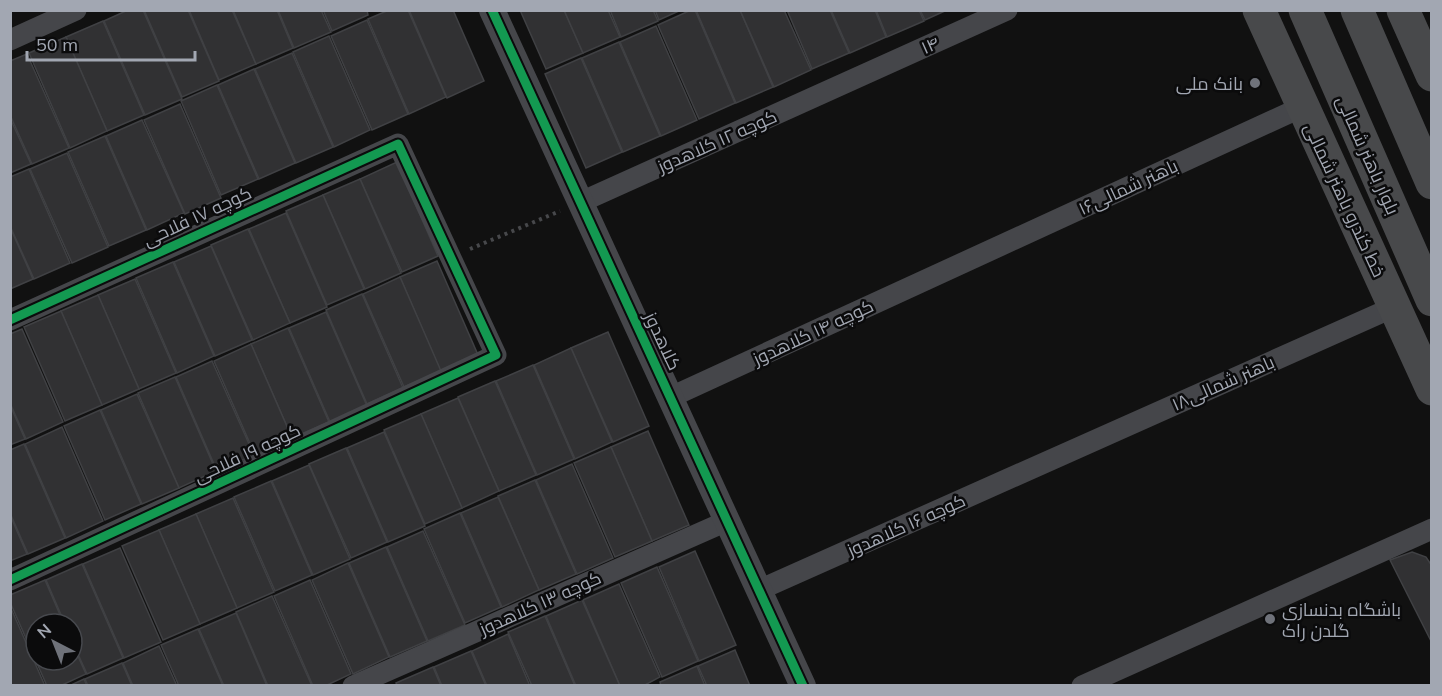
<svg xmlns="http://www.w3.org/2000/svg" width="1442" height="696" font-family="Mulish,Cairo,sans-serif">
  <rect width="100%" height="100%" fill="#111"/>
  <g fill="#313133" stroke="#404144" stroke-width="1.5">
    <polygon points="128,10 143,10 182,99 145,115 104,21"/>
    <polygon points="144,10 188,10 219,81 182,97"/>
    <polygon points="189,10 232,10 256,64 219,80"/>
    <polygon points="233,10 277,10 293,48 256,64"/>
    <polygon points="278,10 321,10 331,32 294,48"/>
    <polygon points="323,10 367,10 368,15 332,31"/>
    <polygon points="389,10 408,10 446,97 409,114 368,19"/>
    <polygon points="409,10 453,10 484,81 447,98"/>
    <polygon points="520,10 564,10 583,53 546,69"/>
    <polygon points="564,10 608,10 620,37 583,53"/>
    <polygon points="610,10 653,10 658,21 621,37"/>
    <polygon points="655,10 681,10 659,20"/>
    <polygon points="691,10 695,10 735,103 699,119 658,25"/>
    <polygon points="696,10 740,10 773,87 736,103"/>
    <polygon points="740,10 784,10 811,70 774,87"/>
    <polygon points="787,10 830,10 849,53 812,69"/>
    <polygon points="831,10 875,10 886,37 850,53"/>
    <polygon points="876,10 919,10 924,21 887,37"/>
    <polygon points="920,10 947,10 925,20"/>
    <polygon points="367,20 408,114 372,130 331,36"/>
    <polygon points="103,21 144,115 107,131 66,37"/>
    <polygon points="656,26 697,120 661,136 620,42"/>
    <polygon points="329,36 370,130 334,147 293,52"/>
    <polygon points="66,37 107,131 70,148 29,53"/>
    <polygon points="619,42 660,136 623,152 582,58"/>
    <polygon points="292,53 333,147 296,163 255,69"/>
    <polygon points="27,54 69,148 32,164 10,115 10,61"/>
    <polygon points="581,58 622,152 586,168 545,74"/>
    <polygon points="254,69 295,163 259,179 218,85"/>
    <polygon points="217,85 258,179 221,195 181,101"/>
    <polygon points="180,104 221,198 185,214 144,120"/>
    <polygon points="10,118 31,164 10,173"/>
    <polygon points="142,120 184,213 147,230 106,136"/>
    <polygon points="105,136 146,230 109,246 68,152"/>
    <polygon points="67,153 108,247 72,263 30,169"/>
    <polygon points="397,162 438,256 402,272 360,179"/>
    <polygon points="29,169 70,263 34,279 10,226 10,177"/>
    <polygon points="360,179 401,273 365,289 323,195"/>
    <polygon points="323,195 364,289 327,305 286,211"/>
    <polygon points="286,213 327,307 290,323 249,229"/>
    <polygon points="10,227 33,279 10,289"/>
    <polygon points="248,229 290,323 253,340 211,245"/>
    <polygon points="211,246 252,340 215,356 174,262"/>
    <polygon points="437,261 478,355 441,372 400,277"/>
    <polygon points="173,262 214,356 177,373 136,278"/>
    <polygon points="400,277 441,371 404,387 363,294"/>
    <polygon points="135,279 176,373 139,389 98,295"/>
    <polygon points="362,294 403,388 367,404 326,310"/>
    <polygon points="98,295 139,389 102,405 61,311"/>
    <polygon points="61,311 102,405 65,421 24,327"/>
    <polygon points="326,312 367,406 330,422 289,328"/>
    <polygon points="288,328 329,422 292,438 251,344"/>
    <polygon points="22,329 63,422 26,439 10,403 10,334"/>
    <polygon points="608,332 649,426 613,442 571,348"/>
    <polygon points="251,344 292,438 255,455 214,361"/>
    <polygon points="571,348 612,442 575,459 534,365"/>
    <polygon points="212,361 254,455 217,471 176,377"/>
    <polygon points="533,365 574,459 537,475 496,381"/>
    <polygon points="175,377 216,471 179,488 138,393"/>
    <polygon points="495,381 536,475 499,491 458,397"/>
    <polygon points="137,394 179,488 142,504 101,410"/>
    <polygon points="458,398 499,491 462,508 421,414"/>
    <polygon points="10,405 25,439 10,445"/>
    <polygon points="100,410 141,504 105,520 64,426"/>
    <polygon points="421,414 462,508 425,524 384,430"/>
    <polygon points="62,427 103,521 66,538 25,444"/>
    <polygon points="648,431 689,525 652,541 611,447"/>
    <polygon points="384,432 425,526 388,542 347,448"/>
    <polygon points="24,444 65,538 28,554 10,513 10,450"/>
    <polygon points="611,447 652,541 615,557 574,463"/>
    <polygon points="346,448 387,542 351,558 309,464"/>
    <polygon points="572,464 613,558 577,574 536,480"/>
    <polygon points="309,465 350,559 313,575 272,481"/>
    <polygon points="535,480 576,574 539,590 498,496"/>
    <polygon points="271,481 312,575 275,591 234,497"/>
    <polygon points="498,497 539,590 502,607 461,513"/>
    <polygon points="233,498 274,592 237,608 196,514"/>
    <polygon points="460,513 501,607 465,623 424,529"/>
    <polygon points="196,514 237,608 200,624 159,530"/>
    <polygon points="10,515 27,554 10,561"/>
    <polygon points="159,530 200,624 163,640 122,546"/>
    <polygon points="423,531 465,625 428,641 387,547"/>
    <polygon points="386,547 427,641 390,657 349,563"/>
    <polygon points="120,548 161,642 124,658 83,564"/>
    <polygon points="695,551 736,645 699,661 659,567"/>
    <polygon points="1412,552 1426,557 1432,566 1432,643 1390,560"/>
    <polygon points="348,563 389,657 353,674 312,580"/>
    <polygon points="82,564 123,658 87,674 72,641 72,624 65,624 46,580"/>
    <polygon points="657,567 698,661 662,677 621,583"/>
    <polygon points="45,580 64,624 36,624 36,660 72,660 72,643 86,674 60,686 47,686 10,602 10,595"/>
    <polygon points="310,580 351,674 325,686 313,686 274,596"/>
    <polygon points="619,584 660,677 643,686 620,686 583,600"/>
    <polygon points="272,596 312,686 268,686 236,612"/>
    <polygon points="582,600 620,686 576,686 546,616"/>
    <polygon points="10,606 45,686 10,686"/>
    <polygon points="236,613 267,686 224,686 199,629"/>
    <polygon points="545,616 575,686 532,686 508,632"/>
    <polygon points="198,629 223,686 179,686 161,645"/>
    <polygon points="508,634 530,686 487,686 472,651"/>
    <polygon points="159,646 177,686 133,686 123,663"/>
    <polygon points="735,650 750,686 707,686 698,666"/>
    <polygon points="471,651 486,686 442,686 434,667"/>
    <polygon points="122,663 132,686 88,686 85,679"/>
    <polygon points="697,666 705,686 661,686 660,682"/>
    <polygon points="433,667 441,686 397,686 396,683"/>
    <polygon points="84,679 87,686 69,686"/>
  </g>
  <g fill="none" stroke-linecap="round" stroke-linejoin="round">
    <polyline stroke="#47484b" stroke-width="4" stroke-dasharray="3 4.5" stroke-linecap="butt" points="470,249 560,211"/>
    <g stroke="#45464a" stroke-width="21">
      <polyline points="10,40 76,10"/>
      <polyline points="581,202 1007,10"/>
      <polyline points="10,320 398,144 496,355 10,580"/>
      <polyline points="671,397 1302,107"/>
      <polyline points="759,590 1394,307"/>
      <polyline points="353,686 727,521"/>
      <polyline points="1082,686 1432,529"/>
    </g>
    <polyline stroke="#45464a" stroke-width="26" points="492,10 803,686"/>
    <g stroke="#48494b" stroke-width="33">
      <polyline points="1259,10 1432,389"/>
      <polyline points="1305,10 1432,300"/>
      <polyline points="1357,10 1432,183"/>
      <polyline points="1403,10 1432,75"/>
    </g>
    <g stroke="#0b0b0c" stroke-width="13">
      <g id="cycleway">
        <polyline points="492,10 803,686"/>
        <polyline points="10,320 398,144 496,355 10,580"/>
      </g>
    </g>
    <use href="#cycleway" stroke="#139951" stroke-width="9"/>
  </g>
  <g fill="#6f727a" stroke="#0b0b0c" stroke-width="2">
    <circle cx="1255" cy="83" r="6"/>
    <circle cx="1270" cy="619" r="6"/>
  </g>
  <g text-anchor="middle" dominant-baseline="central" stroke-width="5" stroke-linejoin="round" paint-order="stroke">
    <g font-size="18" fill="#a2a7b2" stroke="#0b0b0c">
      <text transform="translate(930 45) rotate(-24)">۱۴</text>
      <text transform="translate(717 141) rotate(-24)">کوچه ۱۲ کلاهدوز</text>
      <text transform="translate(1368 155) rotate(66)">بلوار باهنر شمالی</text>
      <text transform="translate(1128 187) rotate(-25)">باهنر شمالی۱۶</text>
      <text transform="translate(1345 200) rotate(65)">خط کندرو باهنر شمالی</text>
      <text transform="translate(197 216) rotate(-25)">کوچه ۱۷ فلاحی</text>
      <text transform="translate(813 332) rotate(-25)">کوچه ۱۴ کلاهدوز</text>
      <text transform="translate(663 341) rotate(65)">کلاهدوز</text>
      <text transform="translate(1223 383) rotate(-24)">باهنر شمالی۱۸</text>
      <text transform="translate(247 453) rotate(-25)">کوچه ۱۹ فلاحی</text>
      <text transform="translate(906 525) rotate(-24)">کوچه ۱۶ کلاهدوز</text>
      <text transform="translate(540 603) rotate(-24)">کوچه ۱۳ کلاهدوز</text>
    </g>
    <g font-size="18" fill="#a2a7b2" stroke="#0b0b0c" text-anchor="end">
      <text x="1243" y="83">بانک ملی</text>
      <text x="1282" y="609" text-anchor="start">باشگاه بدنسازی<tspan x="1282" dy="21">گلدن راک</tspan></text>
    </g>
  </g>
  <rect width="1442" height="696" fill="none" stroke="#a2a7b2" stroke-width="24"/>
  <g transform="translate(54 642) rotate(318)"><circle r="28" fill="#0b0b0c" stroke="#47494e" stroke-width="1.5"/>
  <path d="M0-4.5L10 22L0 15L-10 22Z" fill="#6f727a"/>
  <text y="-9" font-size="16" font-weight="bold" text-anchor="middle" fill="#a2a7b2">N</text>
  </g>
  <path d="M27 51v9h168v-9" fill="none" stroke="#a2a7b2" stroke-width="3"/>
  <text x="36" y="51" font-size="18" fill="#a2a7b2" stroke="#0b0b0c" stroke-width="4.5" paint-order="stroke">50 m</text>
</svg>
